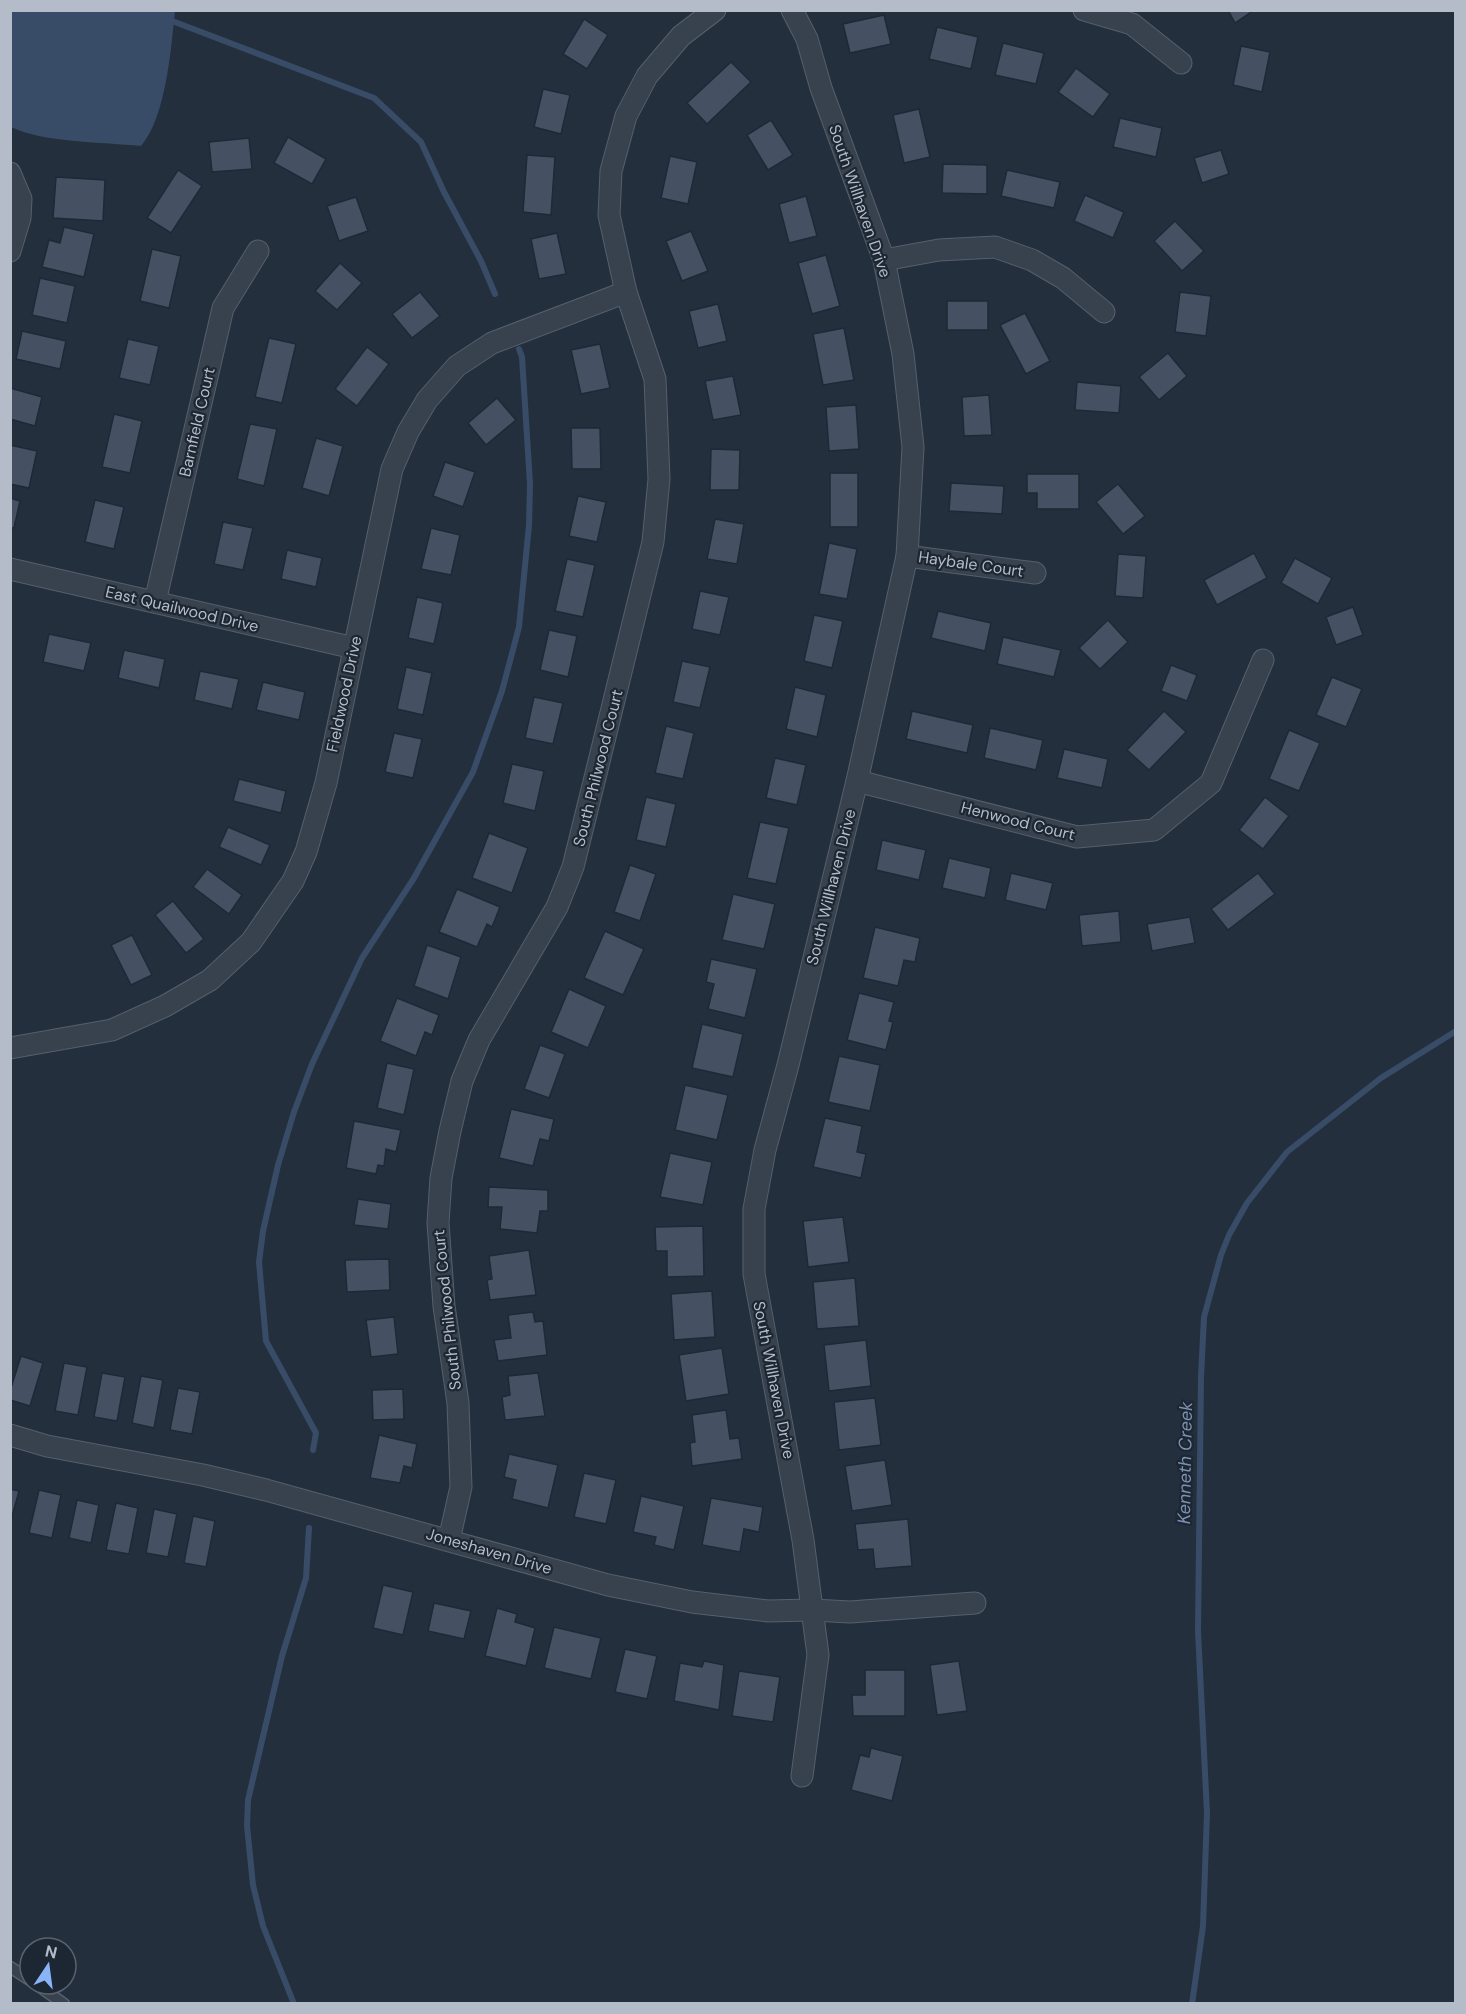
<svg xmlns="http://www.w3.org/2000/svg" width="1466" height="2014" font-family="'DM Sans',sans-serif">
  <rect width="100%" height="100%" fill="#242f3e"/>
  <path fill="#394c67" d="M10,11h165c-4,38 -9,106 -34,135 -37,-4 -97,-3 -130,-19z"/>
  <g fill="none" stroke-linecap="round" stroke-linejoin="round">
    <g stroke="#394c67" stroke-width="6">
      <polyline points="167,19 374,98 421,142 444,192 481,261 495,294"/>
      <polyline points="313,1450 316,1433 266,1341 259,1262 263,1231 278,1165 294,1112 312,1064 362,958 414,878 473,772 502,691 519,627 529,525 530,484 522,357 519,349"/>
      <polyline points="294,2004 263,1926 253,1885 247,1826 248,1800 282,1656 306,1578 309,1528"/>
      <polyline points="1192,2004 1203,1926 1207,1813 1198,1631 1201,1377 1204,1317 1221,1255 1229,1235 1247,1203 1287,1152 1381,1078 1456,1031"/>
    </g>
  </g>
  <g fill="#455162" stroke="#1f2835" stroke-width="1.5">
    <polygon points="1228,10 1254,10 1235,23"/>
    <polygon points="884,15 891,44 850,53 843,24"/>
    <polygon points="584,19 608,35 587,69 563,54"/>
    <polygon points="937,27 978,37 971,69 929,59"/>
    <polygon points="1003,43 1044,53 1036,84 995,75"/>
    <polygon points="1241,46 1270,52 1262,92 1233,85"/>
    <polygon points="731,62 751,82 707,124 687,103"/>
    <polygon points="1076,68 1110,94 1093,117 1058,92"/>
    <polygon points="543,89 570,95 561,134 534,127"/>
    <polygon points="919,109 930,157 904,163 893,115"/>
    <polygon points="1120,118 1162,128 1156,157 1113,147"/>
    <polygon points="771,120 793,155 768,170 747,135"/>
    <polygon points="288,137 326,159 312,184 274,163"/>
    <polygon points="249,138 252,169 212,172 209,142"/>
    <polygon points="1221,150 1229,174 1202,183 1194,158"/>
    <polygon points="527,155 555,157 551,215 523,212"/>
    <polygon points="670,156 697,162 688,204 661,198"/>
    <polygon points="943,164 987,165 987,194 942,193"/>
    <polygon points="178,170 202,186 171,233 147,218"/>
    <polygon points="1007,170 1060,182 1054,208 1001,196"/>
    <polygon points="56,177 105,180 103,221 53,218"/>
    <polygon points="1085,195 1124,212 1113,238 1074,221"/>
    <polygon points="806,196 817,236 789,243 779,204"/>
    <polygon points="356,197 368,231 339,241 327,206"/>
    <polygon points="1175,221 1204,251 1182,271 1154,241"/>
    <polygon points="64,227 94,234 84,277 42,267 49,240 60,243"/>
    <polygon points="691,231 708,271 682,281 666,241"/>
    <polygon points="557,233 566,274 539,279 531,239"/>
    <polygon points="152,249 181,256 169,308 140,301"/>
    <polygon points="826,255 840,306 812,314 798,263"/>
    <polygon points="340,263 362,283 337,310 315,291"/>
    <polygon points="40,278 75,286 67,323 32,315"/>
    <polygon points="420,292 440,316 412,338 392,314"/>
    <polygon points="1180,292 1211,296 1206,336 1175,332"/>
    <rect x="947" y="301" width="41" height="29"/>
    <polygon points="718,304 727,341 698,348 689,311"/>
    <polygon points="1025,313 1050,361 1026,374 1000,325"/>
    <polygon points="844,328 854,380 823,385 813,334"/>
    <polygon points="22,331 66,341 60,369 16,359"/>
    <polygon points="269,338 296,344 282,403 255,397"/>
    <polygon points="128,339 159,346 150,385 119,378"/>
    <polygon points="600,344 610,388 581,394 571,350"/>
    <polygon points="367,347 389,364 357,406 335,389"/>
    <polygon points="1168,353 1187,376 1159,400 1139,377"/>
    <polygon points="733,376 741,415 713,420 705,381"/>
    <polygon points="1077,382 1121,386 1119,413 1075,410"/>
    <polygon points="10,388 42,397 35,426 10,419"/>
    <polygon points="989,395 992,435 964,436 962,397"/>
    <polygon points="497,398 516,420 486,445 468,423"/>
    <polygon points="856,405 859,449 829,451 826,407"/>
    <polygon points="114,414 142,421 130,473 102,467"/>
    <polygon points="250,424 277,429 264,486 237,479"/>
    <polygon points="571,428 600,428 601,469 572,469"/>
    <polygon points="316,438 343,446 329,496 302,488"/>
    <polygon points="10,445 37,451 29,488 10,484"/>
    <polygon points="711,449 740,450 739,490 710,490"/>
    <polygon points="445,462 475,472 463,507 433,496"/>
    <rect x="830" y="473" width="28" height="54"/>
    <polygon points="1027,474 1079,474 1079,509 1037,509 1037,493 1027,493"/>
    <polygon points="951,483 1004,486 1002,514 949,511"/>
    <polygon points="1118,484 1145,516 1123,534 1096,502"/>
    <polygon points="578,496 606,502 597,542 569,536"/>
    <polygon points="10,498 20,501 14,528 10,528"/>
    <polygon points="95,500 124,507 114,549 85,542"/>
    <polygon points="715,519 744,524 737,564 707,559"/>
    <polygon points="223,522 253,528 243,570 214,564"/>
    <polygon points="431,528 460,535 451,575 421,569"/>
    <polygon points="829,543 857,549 847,599 819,594"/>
    <polygon points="287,550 322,558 316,587 281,579"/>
    <polygon points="1254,553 1267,578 1217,605 1204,580"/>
    <polygon points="1118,554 1146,556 1143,598 1115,596"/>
    <polygon points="1295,558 1332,578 1318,604 1281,583"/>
    <polygon points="567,559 595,565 583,617 555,611"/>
    <polygon points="700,591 729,597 720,635 692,629"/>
    <polygon points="417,597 443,603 434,644 408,638"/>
    <polygon points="1353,607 1363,635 1336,645 1326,617"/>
    <polygon points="938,611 991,623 985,651 931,638"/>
    <polygon points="814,615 843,621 832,668 804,661"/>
    <polygon points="1108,620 1128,642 1100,669 1079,648"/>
    <polygon points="549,630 577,636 568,677 540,670"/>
    <polygon points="49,634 91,643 84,671 43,662"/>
    <polygon points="1003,637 1061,650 1054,677 997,664"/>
    <polygon points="124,650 165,659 159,688 118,678"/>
    <polygon points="682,661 710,667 700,708 673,702"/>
    <polygon points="1171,665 1197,675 1187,701 1161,691"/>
    <polygon points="406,667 432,673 423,715 397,709"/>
    <polygon points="200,671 239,679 232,709 194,700"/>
    <polygon points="1332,677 1362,689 1346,727 1316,715"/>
    <polygon points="263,682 305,692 299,720 256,710"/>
    <polygon points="795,687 826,695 817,737 786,729"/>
    <polygon points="534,697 563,703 553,744 525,738"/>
    <polygon points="912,711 973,725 967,753 906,739"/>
    <polygon points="1164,711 1186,732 1149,770 1127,750"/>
    <polygon points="666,726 694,733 683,779 655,773"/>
    <polygon points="990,728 1043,740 1036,770 984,758"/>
    <polygon points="1289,730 1320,743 1299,791 1269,779"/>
    <polygon points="394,733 422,739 413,778 385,772"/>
    <polygon points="1064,749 1108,759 1102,788 1057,778"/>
    <polygon points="775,758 806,765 797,805 766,798"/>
    <polygon points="512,764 544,771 535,811 503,803"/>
    <polygon points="239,779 286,791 281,813 233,801"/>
    <polygon points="646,797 676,804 666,847 636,840"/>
    <polygon points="1265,797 1289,816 1263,849 1239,830"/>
    <polygon points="760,822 789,828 776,884 747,878"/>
    <polygon points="228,827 270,845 261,865 219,847"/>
    <polygon points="489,833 528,848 512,893 472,878"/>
    <polygon points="882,840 926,850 919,880 876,870"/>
    <polygon points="949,858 991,868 985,898 942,888"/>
    <polygon points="630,865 656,874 640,921 614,912"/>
    <polygon points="207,869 242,895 229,914 193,887"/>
    <polygon points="1011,873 1053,883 1046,910 1005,900"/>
    <polygon points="1258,873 1275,894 1228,930 1211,909"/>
    <polygon points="457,889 500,907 492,927 487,924 477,947 439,932"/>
    <polygon points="733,894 775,904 764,949 722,940"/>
    <polygon points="173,901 204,939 186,953 155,915"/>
    <polygon points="1119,911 1121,942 1082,946 1079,915"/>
    <polygon points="1190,917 1195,943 1152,951 1147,924"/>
    <polygon points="875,927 920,938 915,962 904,960 898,986 863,978"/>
    <polygon points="605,931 644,949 623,995 584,978"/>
    <polygon points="132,935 152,975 131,985 111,945"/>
    <polygon points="427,945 461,957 448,999 414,986"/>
    <polygon points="711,959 757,969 745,1018 708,1009 714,984 706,982"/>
    <polygon points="569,989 606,1006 588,1048 551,1032"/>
    <polygon points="859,993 894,1002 889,1021 893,1022 886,1050 847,1040"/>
    <polygon points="397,998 439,1015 432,1035 425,1032 416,1056 380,1041"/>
    <polygon points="702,1024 743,1034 733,1077 692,1068"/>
    <polygon points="540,1045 565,1054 549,1098 524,1089"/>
    <polygon points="839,1056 880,1065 870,1111 828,1102"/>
    <polygon points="387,1063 414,1069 404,1115 377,1108"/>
    <polygon points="685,1085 728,1095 717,1140 675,1130"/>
    <polygon points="511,1109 554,1119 549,1141 540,1139 533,1166 499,1158"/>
    <polygon points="825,1118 862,1126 857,1152 866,1154 861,1178 813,1167"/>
    <polygon points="354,1121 401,1130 396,1152 386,1149 384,1166 378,1165 376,1174 346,1168"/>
    <polygon points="670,1153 712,1162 703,1205 660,1197"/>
    <polygon points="489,1187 548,1190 548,1211 540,1211 537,1233 500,1229 502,1207 488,1207"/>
    <polygon points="358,1199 391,1204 388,1229 354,1225"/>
    <polygon points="843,1217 849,1262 808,1267 803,1221"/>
    <polygon points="703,1226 704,1276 667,1277 667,1251 656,1251 655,1227"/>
    <polygon points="529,1250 536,1295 490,1300 487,1280 492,1279 489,1256"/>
    <polygon points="389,1259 390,1290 347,1292 345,1260"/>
    <polygon points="855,1278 859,1326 817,1329 813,1282"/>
    <polygon points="712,1291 715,1337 674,1340 671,1294"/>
    <polygon points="533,1312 535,1322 543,1321 547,1355 498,1361 494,1340 511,1338 508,1315"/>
    <polygon points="394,1317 398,1354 371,1357 366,1320"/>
    <polygon points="866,1340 871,1386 829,1391 824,1345"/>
    <polygon points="722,1348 729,1394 686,1401 679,1355"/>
    <polygon points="21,1356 43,1363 30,1406 10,1400 10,1391"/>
    <polygon points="64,1363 87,1367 78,1415 55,1411"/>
    <polygon points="102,1373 125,1377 117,1421 94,1417"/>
    <polygon points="538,1373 545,1416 505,1420 502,1397 510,1395 508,1376"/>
    <polygon points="141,1376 163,1380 154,1428 132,1423"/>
    <polygon points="178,1388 200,1392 192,1434 170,1430"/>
    <polygon points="403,1389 404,1419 373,1420 372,1390"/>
    <polygon points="875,1398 881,1445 839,1450 834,1402"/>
    <polygon points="726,1410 730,1439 739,1438 742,1459 692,1466 690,1443 695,1442 692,1415"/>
    <polygon points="379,1435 417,1444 412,1468 404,1466 400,1483 370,1478"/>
    <polygon points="509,1454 558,1465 548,1508 512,1499 516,1480 504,1477"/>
    <polygon points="885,1460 892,1505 852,1511 845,1466"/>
    <polygon points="584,1473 616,1480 606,1524 574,1517"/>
    <polygon points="10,1489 19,1491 10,1524"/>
    <polygon points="39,1490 61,1495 52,1538 29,1533"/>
    <polygon points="641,1496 684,1506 674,1550 654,1545 656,1537 633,1532"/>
    <polygon points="711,1498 763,1507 759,1532 744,1529 740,1552 702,1545"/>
    <polygon points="77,1500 99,1505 91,1543 69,1538"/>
    <polygon points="116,1503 138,1508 129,1554 106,1550"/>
    <polygon points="154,1509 177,1514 168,1557 146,1553"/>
    <polygon points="193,1516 215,1521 206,1567 184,1563"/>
    <polygon points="908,1519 912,1566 875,1569 873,1549 858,1550 855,1524"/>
    <polygon points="383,1585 413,1592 403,1635 373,1628"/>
    <polygon points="434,1603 471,1611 464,1639 428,1631"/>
    <polygon points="497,1608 517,1614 515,1622 535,1628 526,1666 485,1656"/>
    <polygon points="554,1627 601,1638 591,1679 544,1668"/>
    <polygon points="625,1649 657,1656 647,1699 615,1692"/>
    <polygon points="704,1661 724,1665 719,1710 674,1701 680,1663 702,1667"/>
    <polygon points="959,1661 967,1711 937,1715 930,1665"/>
    <polygon points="865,1670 905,1670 905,1716 853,1716 852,1695 865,1695"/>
    <polygon points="739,1671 780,1677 773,1722 732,1716"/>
    <polygon points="871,1748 903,1756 892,1801 851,1790 860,1755 869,1757"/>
  </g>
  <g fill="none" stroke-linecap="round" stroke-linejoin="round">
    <g stroke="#565f6c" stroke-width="13">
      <g id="lane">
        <polyline points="10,1967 30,1980"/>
        <polyline points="36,1984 64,2004"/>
      </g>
    </g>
    <g stroke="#565f6c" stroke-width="23">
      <g id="street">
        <polyline points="792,10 807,39 821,88 884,260 903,354 913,447 907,556 857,781 788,1065 765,1150 754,1209 754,1274 803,1540 818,1655 802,1776"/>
        <polyline points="1084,10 1132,24 1181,63"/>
        <polyline points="10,173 21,199 20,218 10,251"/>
        <polyline points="884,260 939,250 995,247 1032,260 1063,278 1104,312"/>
        <polyline points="907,556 1035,573"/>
        <polyline points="10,569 354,648"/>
        <polyline points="155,602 223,308 258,251"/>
        <polyline points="857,781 1077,837 1154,830 1211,783 1263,660"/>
        <polyline points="10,1048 112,1030 165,1006 210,980 251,942 293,881 306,852 326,783 392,469 408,432 427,400 457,366 492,343 626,292"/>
        <polyline points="10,1435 47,1446 203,1475 266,1490 608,1585 692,1602 768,1611 812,1610 850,1612 975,1603"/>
        <polyline points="449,1540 461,1487 458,1403 444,1306 438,1223 441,1178 450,1131 462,1081 479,1040 557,907 573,867 653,542 659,479 655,379 626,292 609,215 611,171 626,116 647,76 681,36 715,10"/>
      </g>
    </g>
    <use href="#lane" stroke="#38414e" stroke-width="10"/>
    <use href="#street" stroke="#38414e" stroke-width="21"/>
  </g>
  <g text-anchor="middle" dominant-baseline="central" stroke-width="4.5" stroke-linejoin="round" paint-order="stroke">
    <g font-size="16" fill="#b4bcc9" stroke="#1d2633">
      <text transform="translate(860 201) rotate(71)">South Willhaven Drive</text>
      <text transform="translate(197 422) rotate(-77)">Barnfield Court</text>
      <text transform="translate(971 564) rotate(8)">Haybale Court</text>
      <text transform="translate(182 609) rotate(13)">East Quailwood Drive</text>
      <text transform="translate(344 694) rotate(-78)">Fieldwood Drive</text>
      <text transform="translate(598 768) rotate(-76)">South Philwood Court</text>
      <text transform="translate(1018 821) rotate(14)">Henwood Court</text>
      <text transform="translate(831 887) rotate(-76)">South Willhaven Drive</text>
      <text transform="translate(447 1310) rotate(-96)">South Philwood Court</text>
      <text transform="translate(774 1380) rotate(79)">South Willhaven Drive</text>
      <text transform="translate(489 1551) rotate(16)">Joneshaven Drive</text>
    </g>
    <g font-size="18" font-style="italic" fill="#7c92b1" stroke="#1d2633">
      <text transform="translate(1185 1463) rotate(-89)">Kenneth Creek</text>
    </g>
  </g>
  <rect width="1466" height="2014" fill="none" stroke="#b4bcc9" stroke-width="24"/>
  <g transform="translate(48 1966) rotate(13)"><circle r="28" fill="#1d2633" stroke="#59626f" stroke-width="1.5"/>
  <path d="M0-4.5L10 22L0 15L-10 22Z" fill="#8ab4f8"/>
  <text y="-9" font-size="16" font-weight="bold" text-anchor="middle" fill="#b4bcc9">N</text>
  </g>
</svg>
